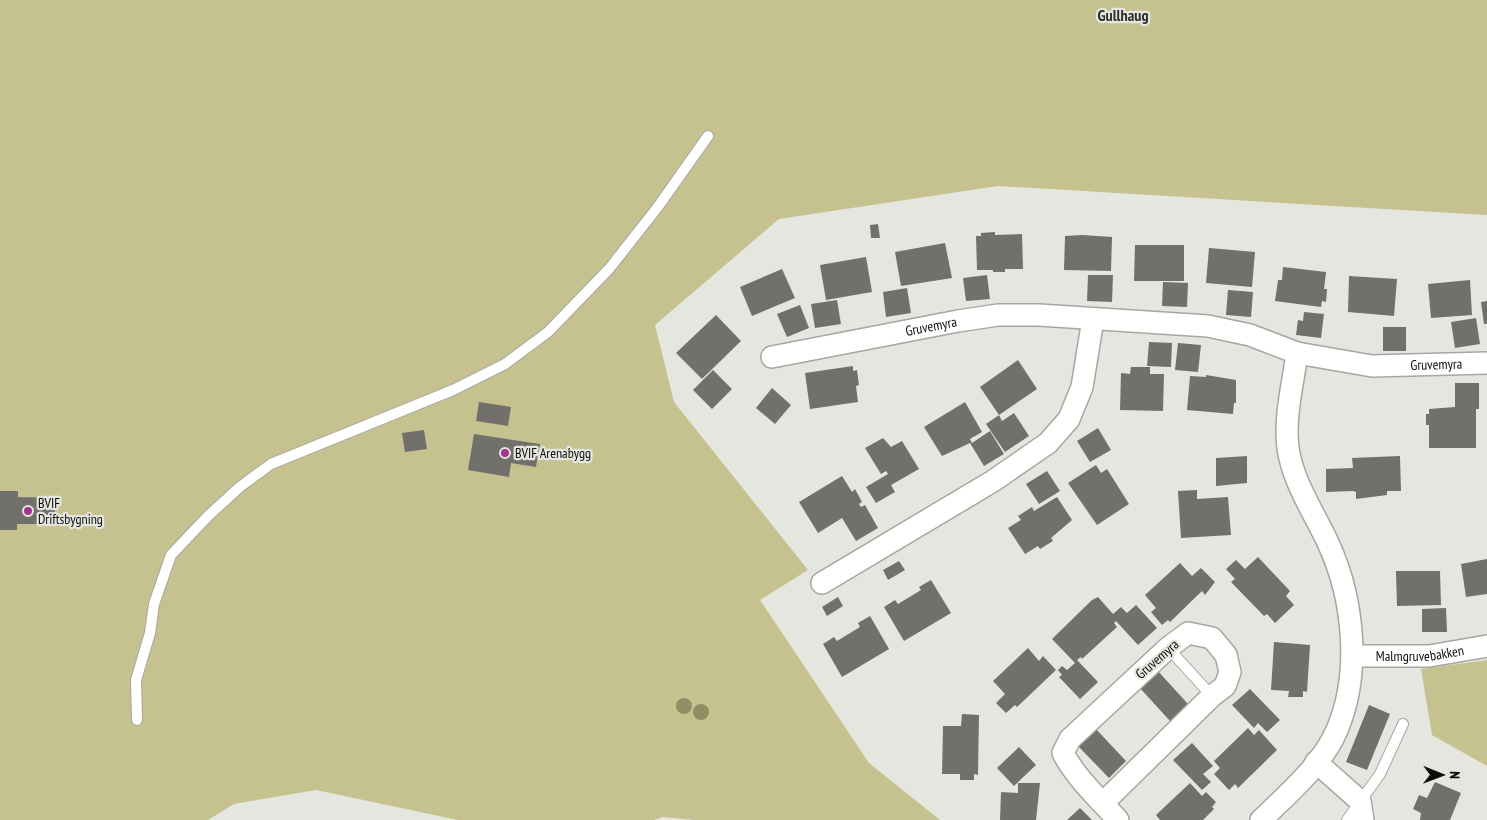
<svg xmlns="http://www.w3.org/2000/svg" width="1487" height="820" font-family="'PT Sans Narrow',sans-serif">
  <rect width="100%" height="100%" fill="#e6e6e0"/>
  <g fill="#c6c28f">
    <polygon points="0,0 1487,0 1487,215 998,186 779,219 655,325 674,402 808,570 760,600 869,763 940,820 694,820 663,817 654,820 458,820 316,790 234,804 208,820 0,820"/>
    <polygon points="1487,660 1487,766 1432,735 1421,669"/>
  </g>
  <g fill="#71706b">
    <polygon points="878,224 880,238 871,238 870,225"/>
    <polygon points="995,232 995,235 1022,234 1023,269 1005,269 1005,272 993,272 993,270 977,270 976,236 981,236 981,233"/>
    <polygon points="1082,235 1112,237 1111,271 1064,270 1065,236"/>
    <polygon points="945,243 952,278 901,286 895,252"/>
    <polygon points="1135,245 1184,245 1184,281 1134,281"/>
    <polygon points="1209,248 1255,252 1252,287 1206,283"/>
    <polygon points="866,257 872,292 826,300 820,265"/>
    <polygon points="1283,267 1326,272 1324,289 1327,289 1326,302 1322,301 1321,307 1275,301 1278,280 1282,280"/>
    <polygon points="782,269 795,298 752,316 740,287"/>
    <polygon points="987,275 990,299 966,301 963,278"/>
    <polygon points="1088,275 1113,275 1112,302 1087,301"/>
    <polygon points="1349,276 1397,279 1394,316 1348,312"/>
    <polygon points="1470,280 1472,315 1431,318 1428,284"/>
    <polygon points="1163,282 1188,283 1187,307 1162,306"/>
    <polygon points="907,288 911,313 886,317 883,292"/>
    <polygon points="1228,290 1253,292 1251,317 1226,315"/>
    <polygon points="837,300 841,324 815,328 811,304"/>
    <polygon points="1487,301 1487,324 1484,324 1481,302"/>
    <polygon points="800,305 809,328 787,337 777,314"/>
    <polygon points="1304,312 1324,314 1321,338 1296,335 1298,320 1303,321"/>
    <polygon points="716,315 741,341 702,379 676,353"/>
    <polygon points="1476,318 1480,344 1455,348 1451,322"/>
    <rect x="1383" y="327" width="23" height="24"/>
    <polygon points="1149,342 1172,343 1171,367 1147,366"/>
    <polygon points="1178,343 1201,345 1198,372 1175,370"/>
    <polygon points="1018,360 1037,389 999,415 980,387"/>
    <polygon points="853,366 853,371 857,370 859,385 856,386 858,402 810,409 805,373"/>
    <polygon points="1131,367 1150,367 1150,374 1164,374 1163,411 1120,410 1121,373 1130,374"/>
    <polygon points="713,370 732,389 712,409 693,390"/>
    <polygon points="1206,375 1236,380 1236,403 1234,403 1233,414 1187,410 1190,376 1206,377"/>
    <polygon points="1455,383 1479,383 1479,409 1476,409 1476,448 1429,448 1429,425 1426,425 1426,414 1429,414 1429,409 1455,407"/>
    <polygon points="772,388 791,405 775,424 756,408"/>
    <polygon points="479,402 511,407 508,426 476,421"/>
    <polygon points="965,402 982,432 970,439 972,443 990,431 1004,454 984,466 970,443 942,456 924,427"/>
    <polygon points="1014,413 1029,436 1005,452 986,424 999,415 1002,421"/>
    <polygon points="1098,428 1111,450 1090,462 1077,441"/>
    <polygon points="424,430 427,449 405,452 402,433"/>
    <polygon points="474,434 540,444 536,467 511,463 509,477 468,470"/>
    <polygon points="883,438 891,447 902,441 919,469 891,485 895,492 876,503 866,487 888,474 886,471 881,474 865,448"/>
    <polygon points="1247,456 1247,483 1216,486 1216,458"/>
    <polygon points="1400,456 1401,491 1387,491 1387,495 1356,499 1356,492 1353,491 1326,492 1326,469 1353,468 1352,458"/>
    <polygon points="1096,465 1101,473 1107,469 1129,504 1097,525 1068,483"/>
    <polygon points="1047,471 1060,491 1039,504 1026,484"/>
    <polygon points="842,476 852,492 855,489 862,502 859,504 861,507 865,505 878,528 856,541 842,518 818,533 799,502"/>
    <polygon points="1197,490 1197,499 1228,497 1231,535 1181,538 1178,491"/>
    <polygon points="0,491 18,491 18,497 55,498 55,524 17,524 17,530 0,530"/>
    <polygon points="1057,497 1072,520 1051,538 1053,541 1040,549 1038,546 1025,554 1008,528 1021,520 1018,516 1032,507 1034,511"/>
    <polygon points="1258,557 1290,591 1286,596 1294,605 1275,623 1267,614 1264,616 1231,582 1235,579 1226,569 1236,560 1245,569"/>
    <polygon points="1487,559 1487,594 1466,597 1461,564"/>
    <polygon points="899,561 905,570 888,580 883,570"/>
    <polygon points="1180,563 1192,576 1201,568 1215,582 1205,595 1202,591 1170,622 1168,620 1162,625 1151,612 1156,608 1145,595"/>
    <polygon points="1396,571 1440,571 1441,605 1397,606"/>
    <polygon points="931,580 951,613 904,641 884,607 895,600 898,604 921,590 919,587"/>
    <polygon points="838,597 843,606 827,616 822,607"/>
    <polygon points="1098,597 1113,614 1121,607 1127,613 1136,605 1157,628 1138,645 1116,621 1114,623 1117,627 1082,659 1081,657 1077,660 1098,682 1080,699 1059,677 1062,675 1058,670 1062,666 1067,670 1075,663 1052,639 1092,600"/>
    <polygon points="1446,608 1447,632 1422,632 1422,609"/>
    <polygon points="870,616 889,649 842,677 823,644 834,637 837,641 860,627 858,623"/>
    <polygon points="1274,642 1310,645 1307,692 1303,691 1303,697 1288,697 1289,691 1271,690"/>
    <polygon points="1028,648 1039,661 1043,656 1056,670 1017,707 1015,705 1006,713 996,703 1005,694 993,681"/>
    <polygon points="1157,670 1188,704 1170,721 1139,687"/>
    <polygon points="1250,689 1280,720 1267,732 1258,723 1254,728 1232,705"/>
    <polygon points="1369,705 1390,714 1367,770 1346,762"/>
    <polygon points="962,714 979,715 978,775 974,774 974,780 960,780 960,774 942,774 943,726 961,726"/>
    <polygon points="1095,728 1126,761 1109,778 1077,745"/>
    <polygon points="1248,728 1254,735 1259,730 1277,750 1238,788 1235,784 1229,790 1214,774 1220,768 1214,761"/>
    <polygon points="1192,743 1213,766 1203,774 1211,782 1202,790 1173,760"/>
    <polygon points="1019,747 1036,765 1014,786 997,768"/>
    <polygon points="1435,782 1461,793 1450,820 1420,820 1421,813 1413,809 1419,795 1427,798"/>
    <polygon points="1018,783 1040,783 1036,820 1000,820 1001,792 1018,793"/>
    <polygon points="1190,783 1202,796 1206,792 1216,802 1212,807 1214,809 1203,820 1160,820 1156,815"/>
    <polygon points="1080,808 1092,820 1067,820"/>
  </g>
  <g fill="none" stroke-linecap="round" stroke-linejoin="round">
    <g stroke="#a7a6a1" stroke-width="12">
      <g id="lane">
        <polyline points="1168,648 1212,696"/>
        <polyline points="137,720 136,680 150,633 154,604 171,555 209,515 241,486 271,464 453,390 505,364 548,332 609,269 657,208 708,136"/>
        <polyline points="1347,820 1380,774 1403,724"/>
      </g>
    </g>
    <g stroke="#a7a6a1" stroke-width="24">
      <g id="street">
        <path id="s1" d="M772,357l186,-36 40,-6h41l169,11 42,9 47,18 75,13 115,-3"/>
        <polyline points="822,583 993,481 1048,443 1069,419 1082,387 1093,319"/>
        <path id="s2" d="M1352,656h77l58,-10"/>
        <polyline points="1316,762 1360,801 1363,820"/>
        <path d="M1103,803l109,-107 13,-10 5,-14 -4,-17 -14,-17 -24,-5 -20,15 -98,91 -7,14c13,25 36,46 55,67"/>
        <path d="M1261,820c27,-26 61,-55 76,-90 24,-56 17,-130 -8,-185 -14,-31 -36,-62 -41,-97 -4,-31 5,-64 9,-95"/>
      </g>
    </g>
    <use href="#lane" stroke="#fff" stroke-width="10"/>
    <use href="#street" stroke="#fff" stroke-width="21"/>
  </g>
  <g fill="#918e65">
    <circle cx="684" cy="706" r="8"/>
    <circle cx="701" cy="712" r="8"/>
  </g>
  <g fill="#a63591" stroke="#e6e6e0" stroke-width="2">
    <circle cx="505" cy="453" r="5"/>
    <circle cx="28" cy="511" r="5"/>
  </g>
  <g text-anchor="middle" dominant-baseline="central" stroke-width="4.5" stroke-linejoin="round" paint-order="stroke">
    <g font-size="14" fill="#0d0d0b" stroke="#e6e6e0">
      <text stroke="none"><textPath href="#s1" startOffset="162">Gruvemyra</textPath></text>
      <text stroke="none"><textPath href="#s1" startOffset="674">Gruvemyra</textPath></text>
      <text stroke="none"><textPath href="#s2" startOffset="68">Malmgruvebakken</textPath></text>
      <text transform="translate(1157 659) rotate(-41)">Gruvemyra</text>
    </g>
    <g font-size="14" fill="#0d0d0b" stroke="#e6e6e0" text-anchor="start">
      <text x="515" y="453">BVIF Arenabygg</text>
      <text x="38" y="503">BVIF<tspan x="38" dy="16">Driftsbygning</tspan></text>
    </g>
    <g font-size="16" font-weight="bold" fill="#2f2f2a" stroke="#e6e6e0">
      <text x="1123" y="15">Gullhaug</text>
    </g>
  </g>
  <g transform="translate(1442 775) rotate(91)" stroke="#e6e6e0" stroke-width="4" paint-order="stroke">
  <path d="M0-4L9 19L0 12L-9 19Z" fill="#0d0d0b"/>
  <text y="-8" font-size="14" font-weight="bold" text-anchor="middle" fill="#0d0d0b">N</text>
  </g>
</svg>
